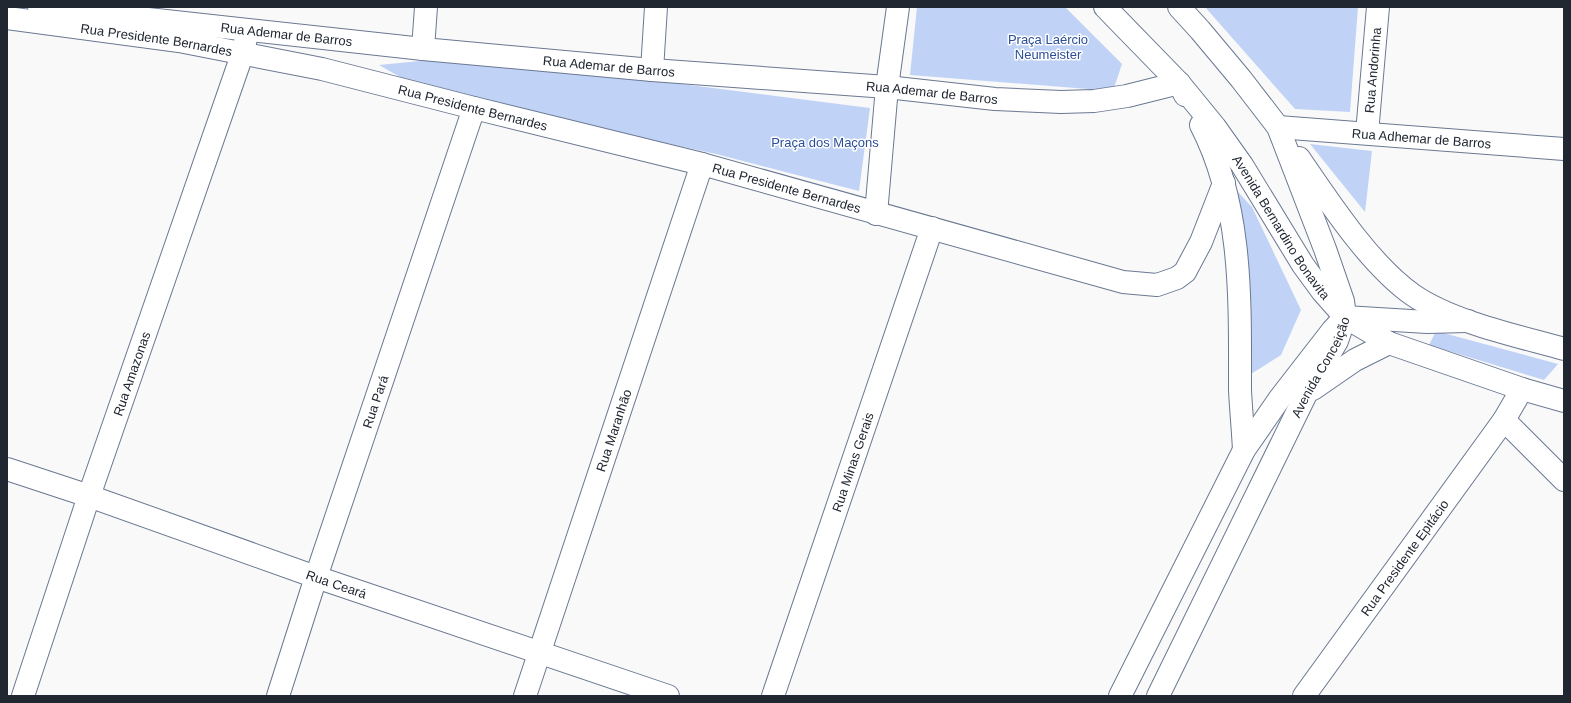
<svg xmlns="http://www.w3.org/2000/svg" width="1571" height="703" font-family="Arial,sans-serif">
  <rect width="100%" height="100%" fill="#f9f9f9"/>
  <g fill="#c0d3f6">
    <polygon points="917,7 1065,7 1122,64 1113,91 910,75"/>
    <polygon points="1205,7 1358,7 1350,112 1295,109"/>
    <polygon points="440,59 658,81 870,108 859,191 716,154 498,107 400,77 379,65"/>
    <polygon points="1310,144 1372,151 1365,212"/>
    <polygon points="1238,192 1252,207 1301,310 1281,355 1251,374"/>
    <polygon points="1436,331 1558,364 1544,380 1429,345"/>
  </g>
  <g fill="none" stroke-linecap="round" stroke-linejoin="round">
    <g stroke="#6a7892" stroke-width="24">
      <g id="street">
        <path id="s1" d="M39,7l384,42 229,21 235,17 108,12 66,3 33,-1 33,-5 52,-13"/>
        <path id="s2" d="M7,18l172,23 143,28 152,39 228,56 421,118 34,3 20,-7 8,-6 16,-30 23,-59"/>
        <polyline points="423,49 426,7"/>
        <polyline points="652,70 656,7"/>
        <path id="s3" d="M1278,127l286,22"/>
        <path id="s4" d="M1367,133l11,-126"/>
        <polyline points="876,214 887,87 898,7"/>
        <polyline points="1522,389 1504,420 1564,480"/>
        <path id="s5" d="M7,469l82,27 227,81 352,119"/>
        <path id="s6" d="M23,696l66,-200 154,-444 3,-14"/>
        <path id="s7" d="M278,696l38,-119 158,-469"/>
        <path id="s8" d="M525,696l177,-532"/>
        <path id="s9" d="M773,696l159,-468"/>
        <path id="s10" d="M1304,696l200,-276"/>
      </g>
    </g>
    <g stroke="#6a7892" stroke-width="24">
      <g id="primary">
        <polyline points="1105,7 1179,83 1185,95"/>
        <path id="s11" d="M1179,83l36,44 27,38 61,100 19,26 23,26 44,26 133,46 42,12"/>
        <path d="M1201,125c42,81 39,176 39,265 1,20 3,40 4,60"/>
        <path d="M1299,158c30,44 71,107 114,137 39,27 105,41 151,54"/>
        <polyline points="1313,389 1355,360 1389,343"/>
        <polyline points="1120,696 1244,450 1280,398 1332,331 1345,317 1427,322 1468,321"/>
        <path id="s12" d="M1158,696l148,-302 31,-53 8,-24 -2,-16 -18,-52 -47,-122 -37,-48 -41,-49 -21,-23"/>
      </g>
    </g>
    <use href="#street" stroke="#fff" stroke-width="22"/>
    <use href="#primary" stroke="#fff" stroke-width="22"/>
  </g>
  <g text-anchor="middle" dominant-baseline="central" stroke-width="3" stroke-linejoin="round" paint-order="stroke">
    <g font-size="13" fill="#212731" stroke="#fff">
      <text stroke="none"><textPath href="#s1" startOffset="249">Rua Ademar de Barros</textPath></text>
      <text stroke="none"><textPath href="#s2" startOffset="151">Rua Presidente Bernardes</textPath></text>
      <text stroke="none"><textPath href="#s1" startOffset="573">Rua Ademar de Barros</textPath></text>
      <text stroke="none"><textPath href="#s4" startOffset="63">Rua Andorinha</textPath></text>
      <text stroke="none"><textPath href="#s1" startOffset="897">Rua Ademar de Barros</textPath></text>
      <text stroke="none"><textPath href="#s2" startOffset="475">Rua Presidente Bernardes</textPath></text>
      <text stroke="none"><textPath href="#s3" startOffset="144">Rua Adhemar de Barros</textPath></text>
      <text stroke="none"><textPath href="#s2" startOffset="799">Rua Presidente Bernardes</textPath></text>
      <text stroke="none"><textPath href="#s11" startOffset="177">Avenida Bernardino Bonavita</textPath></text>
      <text stroke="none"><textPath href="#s12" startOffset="367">Avenida Conceição</textPath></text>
      <text stroke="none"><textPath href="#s6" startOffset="340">Rua Amazonas</textPath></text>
      <text stroke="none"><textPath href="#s7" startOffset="310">Rua Pará</textPath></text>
      <text stroke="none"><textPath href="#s8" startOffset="280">Rua Maranhão</textPath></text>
      <text stroke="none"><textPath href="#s9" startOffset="247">Rua Minas Gerais</textPath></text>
      <text stroke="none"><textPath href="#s10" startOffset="171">Rua Presidente Epitácio</textPath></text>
      <text stroke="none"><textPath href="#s5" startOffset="349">Rua Ceará</textPath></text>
    </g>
    <g font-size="13" fill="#2b4e98" stroke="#fff">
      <text x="1048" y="39">Praça Laércio<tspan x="1048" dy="15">Neumeister</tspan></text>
      <text x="825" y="142">Praça dos Maçons</text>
    </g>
  </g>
  <rect width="1571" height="703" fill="none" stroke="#212731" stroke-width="16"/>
</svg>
